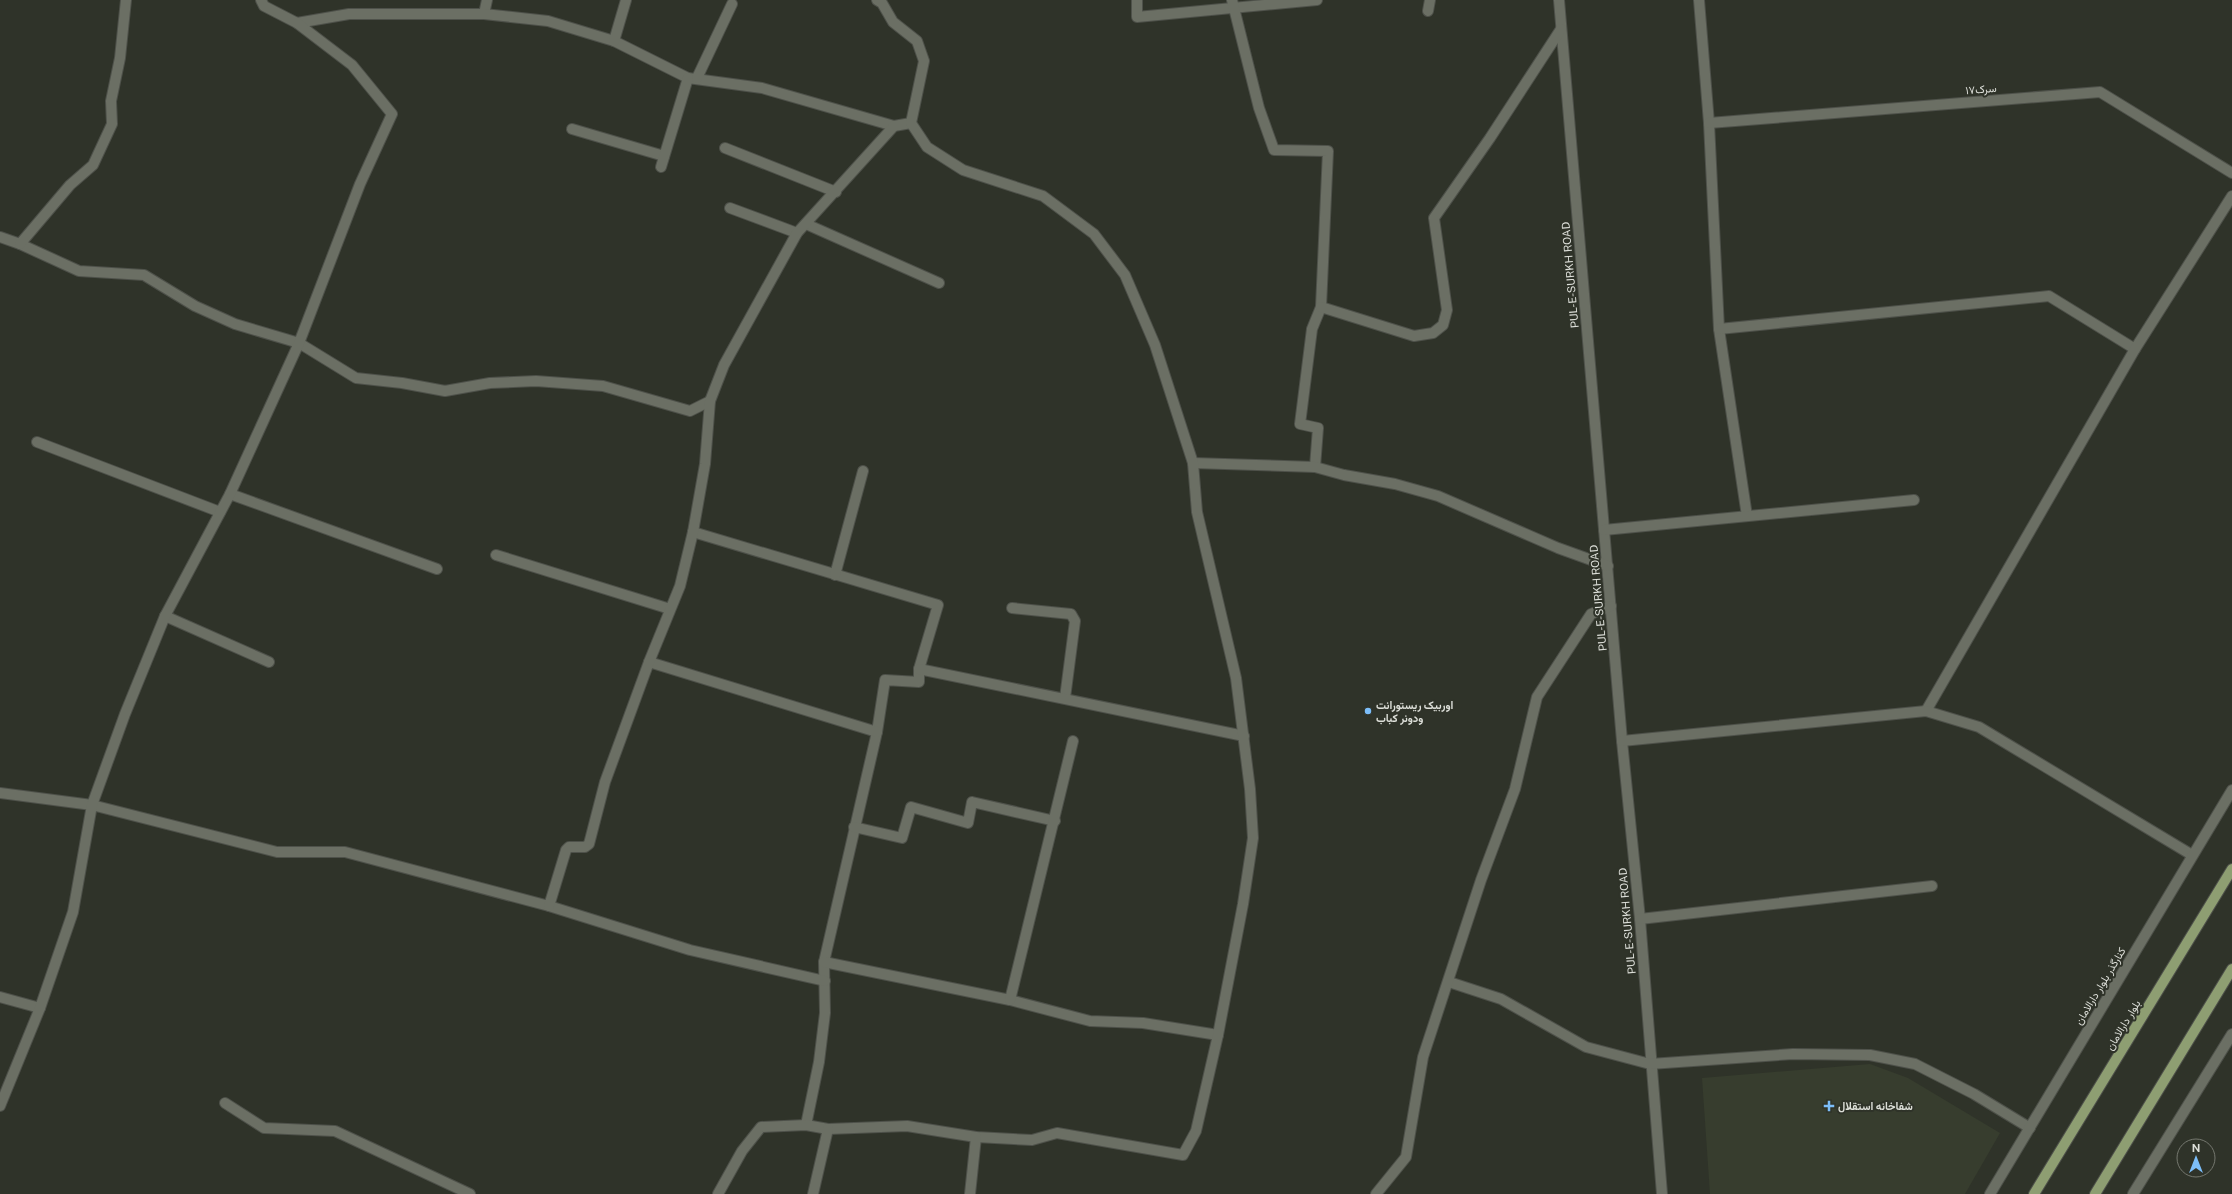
<svg xmlns="http://www.w3.org/2000/svg" width="2232" height="1194" font-family="'Public Sans',Vazirmatn,sans-serif">
  <rect width="100%" height="100%" fill="#2f3329"/>
  <polygon fill="#373d2e" points="1870,1064 1908,1078 2000,1133 1965,1194 1710,1194 1702,1078"/>
  <g fill="none" stroke-linecap="round" stroke-linejoin="round">
    <g stroke="#4e514a" stroke-width="12">
      <g id="minor">
        <polyline points="1137,0 1137,17 1317,0"/>
        <polyline points="1232,0 1259,108 1274,150 1328,151 1321,307 1312,329 1300,424 1318,428 1315,467"/>
        <polyline points="1559,0 1622,741 1640,919 1662,1194"/>
        <polyline points="1699,0 1709,123 1719,329 1747,516"/>
        <polyline points="1428,11 1430,0"/>
        <polyline points="484,14 487,0"/>
        <polyline points="297,23 349,14 484,14 548,21 614,41 688,78 762,88 894,126"/>
        <polyline points="614,41 626,0"/>
        <polyline points="697,78 732,4"/>
        <polyline points="1709,123 2100,92 2232,173"/>
        <polyline points="572,129 664,156"/>
        <polyline points="725,148 836,192"/>
        <polyline points="661,167 688,78"/>
        <polyline points="730,208 797,233"/>
        <polyline points="806,224 939,283"/>
        <polyline points="0,237 20,244 79,271 144,275 195,306 235,324 299,343 356,378 402,383 445,391 490,383 536,381 603,386 690,411 710,401"/>
        <polyline points="20,244 70,185 93,165 112,124 111,101 120,58 126,0"/>
        <polyline points="1321,307 1414,336 1433,333 1443,325 1447,310 1434,218 1490,138 1561,29"/>
        <polyline points="1719,329 2049,296 2135,349"/>
        <polyline points="37,442 220,512"/>
        <polyline points="1193,463 1315,467 1344,475 1395,484 1438,496 1558,548 1608,566"/>
        <polyline points="230,494 437,569"/>
        <polyline points="1604,530 1914,500"/>
        <polyline points="693,532 938,605 919,669 919,682 885,680 877,732 824,962 825,1013 819,1062 806,1125"/>
        <polyline points="496,555 670,609"/>
        <polyline points="835,575 863,471"/>
        <polyline points="1012,608 1071,614 1075,621 1065,698"/>
        <polyline points="165,616 269,662"/>
        <polyline points="649,662 877,732"/>
        <polyline points="919,669 1244,736"/>
        <polyline points="1926,711 2135,349 2232,196"/>
        <polyline points="1622,741 1926,711 1979,727 2192,855"/>
        <polyline points="0,793 92,805 277,852 345,852 549,906 690,950 825,981"/>
        <polyline points="854,827 902,838 911,807 968,823 972,802 1055,821"/>
        <polyline points="549,906 566,850 569,847 585,847 589,844 605,782 649,662 680,586 693,532 705,464 710,401 724,365 797,233 894,126 911,123"/>
        <polyline points="1640,919 1932,886"/>
        <polyline points="824,962 1010,1000 1090,1021 1143,1023 1218,1035"/>
        <polyline points="1449,982 1501,999 1586,1047 1650,1064 1793,1054 1870,1055 1915,1064 1974,1094 2030,1128"/>
        <polyline points="0,997 40,1008"/>
        <polyline points="1010,1000 1073,741"/>
        <polyline points="225,1103 264,1128 335,1131 470,1194"/>
        <polyline points="0,1106 40,1008 73,912 92,805 125,714 165,616 230,494 299,343 360,184 392,114 352,65 297,23 264,6 261,0"/>
        <polyline points="718,1194 742,1151 761,1127 806,1125 828,1129 907,1126 976,1137 1032,1140 1057,1133 1183,1155 1196,1131 1218,1035 1243,904 1253,838 1250,789 1236,678 1197,512 1193,463 1155,345 1125,275 1094,234 1043,196 963,170 927,147 911,123 924,61 917,41 893,22 882,3 877,0"/>
        <polyline points="813,1194 828,1129"/>
        <polyline points="970,1194 976,1137"/>
        <polyline points="1376,1194 1406,1157 1423,1057 1481,880 1515,789 1537,697 1591,614 1611,606"/>
        <polyline points="1990,1194 2232,790"/>
        <polyline points="2133,1194 2232,1034"/>
      </g>
    </g>
    <g stroke="#4e514a" stroke-width="12">
      <g id="major">
        <polyline points="2034,1194 2232,869"/>
        <polyline points="2095,1194 2232,969"/>
      </g>
    </g>
    <use href="#minor" stroke="#6b6f64" stroke-width="10"/>
    <use href="#major" stroke="#8e9e72" stroke-width="10"/>
  </g>
  <g fill="#7cbef9" stroke="#2f3329" stroke-width="1.5">
    <circle cx="1368" cy="711" r="4"/>
    <path d="M1827 1100h4v4h4v4h-4v4h-4v-4h-4v-4h4z"/>
  </g>
  <g text-anchor="middle" dominant-baseline="central" stroke-width="4" stroke-linejoin="round" paint-order="stroke">
    <g font-size="11" fill="#dddfd9" stroke="#2f3329">
      <text transform="translate(1981 89) rotate(-5)">سرک۱۷</text>
      <text transform="translate(1570 275) rotate(-95)">PUL-E-SURKH ROAD</text>
      <text transform="translate(1598 598) rotate(-95)">PUL-E-SURKH ROAD</text>
      <text transform="translate(1627 921) rotate(-95)">PUL-E-SURKH ROAD</text>
      <text transform="translate(2100 986) rotate(-59)">کنارگذر بلوار دارالامان</text>
      <text transform="translate(2123 1025) rotate(-59)">بلوار دارالامان</text>
    </g>
    <g font-size="11" font-weight="bold" fill="#dddfd9" stroke="#2f3329" text-anchor="start">
      <text x="1376" y="705">اوربیک ریستورانت<tspan x="1376" dy="13">ودونر کباب</tspan></text>
      <text x="1838" y="1106">شفاخانه استقلال</text>
    </g>
  </g>
  <g transform="translate(2196 1158)"><circle r="19" fill="#2f3329" stroke="#75786f"/>
  <path d="M0-3L7 15L0 10L-7 15Z" fill="#7cbef9"/>
  <text y="-6" font-size="11" font-weight="bold" text-anchor="middle" fill="#dddfd9">N</text>
  </g>
</svg>
